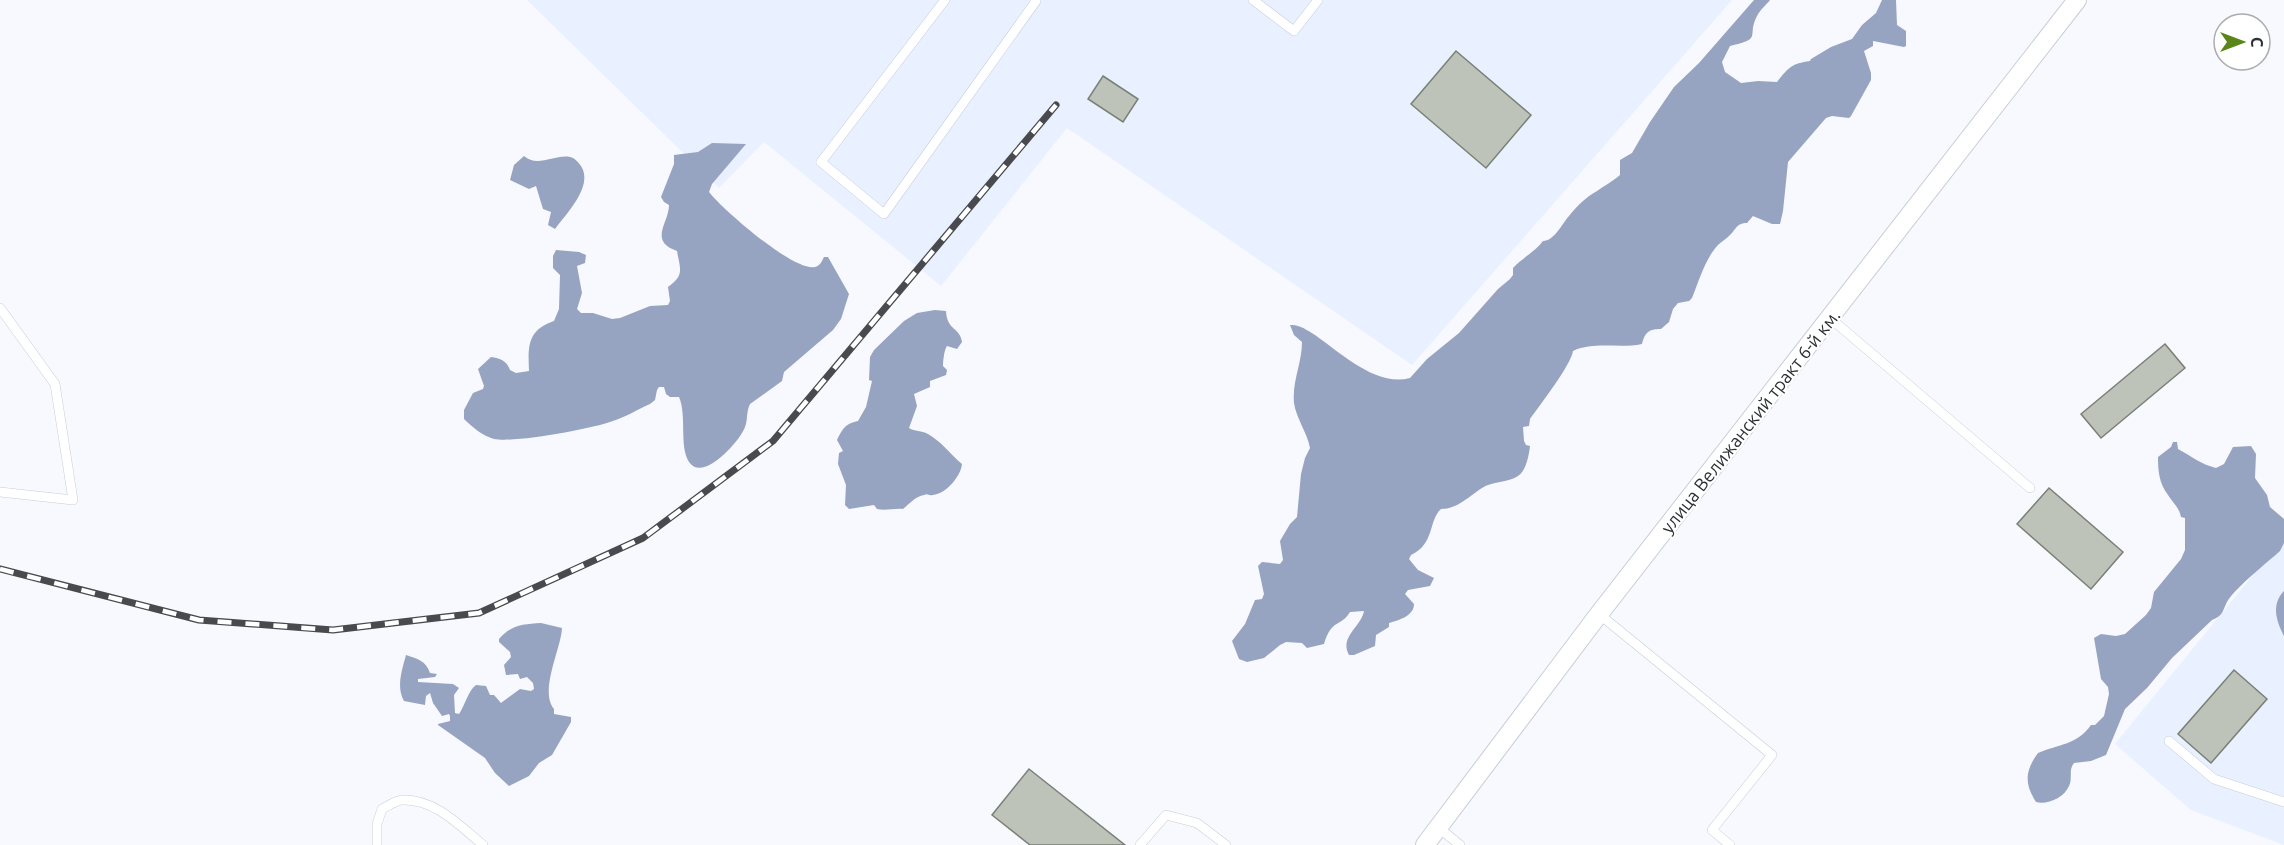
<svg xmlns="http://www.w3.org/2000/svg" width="2284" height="845" font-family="Ubuntu,sans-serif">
  <rect width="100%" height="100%" fill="#f7f9fe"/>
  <g fill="#e9f0ff">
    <polygon points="527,0 1732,0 1412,365 1067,128 941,286 764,142 719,188"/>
    <polygon points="2284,537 2284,845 2191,810 2115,744"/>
  </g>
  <g fill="#96a4c1">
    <path d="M1754,0h16c-4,5 -10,10 -13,16 -11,21 7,22 -27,30l-8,16 3,10 16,11 17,-2 19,1c12,-15 14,-18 33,-21l1,-2 20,-12 21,-8 10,-14 14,-12 6,-13h14l1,25 9,6v15l-2,1 -31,-6v5l-9,5 7,22v7l-20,36 -2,2 -17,-2 -6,2 -38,44 -5,49 -3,13h-8l-19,-8 -6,7c-11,0 -11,7 -18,13 -3,3 -8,6 -11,9 -13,14 -19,36 -26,53l-3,3 -11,2 -5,6 -4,13 -8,7c-12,0 -16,3 -19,15 -23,5 -47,-3 -69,7 -2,14 -33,54 -43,68l-1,7 -6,1 1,14 2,4 4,1c-1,9 -4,25 -12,30 -10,7 -26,5 -36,12 -13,8 -24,21 -41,21 -13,12 -6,35 -30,46l-2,4 9,11 16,8 -4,8 -22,4 -3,4 9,10c0,12 -15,16 -25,19v4l-13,8 -1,11 -21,9h-5c-10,-18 12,-28 15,-44l-14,1c-10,16 -18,6 -26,32l-17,4 -5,-5 -16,-1 -6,3 -16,13 -17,4 -8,-3 -7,-18 13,-17 10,-24 7,-1 2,-5 -6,-28 4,-4 18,2 3,-4 -3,-19 10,-17 7,-7 4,-43 4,-16 5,-10c-3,-16 -14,-30 -16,-45 -2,-22 8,-40 8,-61l-8,-7 -4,-10c9,-1 17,5 25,10 26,18 61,52 95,43l17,-19 32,-26 39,-44 12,-10 3,-4v-7c9,-10 22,-16 30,-27 11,0 19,-17 26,-25 8,-10 17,-19 28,-25 8,-6 15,-9 23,-16v-15l12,-7 18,-31 24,-35 25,-24z"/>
    <path d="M712,143l34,1 -34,40 -3,8c13,17 85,80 106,75 5,-1 7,-6 9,-10h4l21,37 -8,25 -8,11 -49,42 -2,9 -32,23c-4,8 -2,16 -5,23 -5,14 -42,56 -56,35 -10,-16 -2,-47 -10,-65h-9l-4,-3 -2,-7h-5l-2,3 -2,10 -5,4c-12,5 -24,13 -37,17 -22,8 -97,22 -119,18 -11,-3 -22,-12 -30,-20v-9l9,-17 10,-4 1,-3 -6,-17 13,-12c9,1 16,4 19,13l6,3 13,-2c-1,-24 -2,-41 25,-50l5,-12 1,-34 -7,-7v-12l3,-6 23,2 7,3 -1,8 -8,3 5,27 -5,16 4,4h12l19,6 8,-1 30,-12 18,-1 2,-4 -2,-14c17,-12 12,-18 9,-36 -29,-10 -8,-28 -8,-46l-5,-3 -3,-5 13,-33v-9l24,-3z"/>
    <path d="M524,156c13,12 31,-2 46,1 5,1 8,5 11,9 13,20 -15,48 -26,63l-7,-4 3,-13 -8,-3 -7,-23 -7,3 -19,-9 4,-15z"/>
    <path d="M935,310l11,1c1,20 14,16 16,31l-5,7 -10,-3c-3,4 -4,16 -4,20l4,4 -1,5 -16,6v6l-16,7 3,12 -8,22c6,4 12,2 19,6 14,8 22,20 34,30 -1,12 -16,30 -29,31 -6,1 -4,-2 -9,0 -8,1 -15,9 -21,14 -8,-1 -18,2 -26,0l-3,-4 -25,4 -4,-4 1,-20 -8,-21 1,-11 4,-2 -6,-11c6,-12 8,-16 21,-19l8,-14 6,-26 -3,-1 1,-23 4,-7 30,-29 13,-8z"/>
    <path d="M2173,442h4l1,7c15,8 22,15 38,19l8,-4 9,-17 18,-1 5,8 -1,24 12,17 3,12 14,12v24l-4,8c-12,11 -49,40 -54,53 -4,9 -4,12 -14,16l-40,38 -25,30 -22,21 -19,46 -15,6 -17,2c-6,7 -1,15 -5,23 -5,12 -22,19 -33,16 -12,-19 -11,-31 2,-49 21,-9 39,-8 53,-28h4l9,-9 5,-22 -1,-7 -7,-8 -7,-41 7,-4 15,2 9,-2 21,-19 5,-7 3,-16 27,-33 4,-9v-32l-4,-1c-2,-10 -8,-14 -13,-22 -9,-12 -10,-24 -10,-38l13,-10z"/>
    <path d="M2284,591v45c-8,-15 -13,-32 0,-45z"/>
    <path d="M541,623l21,5c-1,21 -23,63 -8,81v5l17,3v5l-19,33 -13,8 -10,13 -20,10 -14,-13 -10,-15 -47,-33v-1l12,-3v-5l-1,-2 -7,2 -9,-13 -3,-10 -4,3 -1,9 -21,-4c-8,-14 -2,-31 2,-46 12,4 20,6 24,18l7,1 -2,3 -17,2v3l35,2 6,4 -5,7 1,18 4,1c6,-9 9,-23 17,-29l10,1 4,9h4l7,8 19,-14 11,2 3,-2 -1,-6 -6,-6 -7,2 -2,-5 -12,1 -2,-10 7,-8 -1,-5 -11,-10v-3c12,-14 24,-15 42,-16z"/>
  </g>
  <g fill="#bdc3b8" stroke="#7a8076" stroke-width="1.5">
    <polygon points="1456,51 1531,115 1486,168 1411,104"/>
    <polygon points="1103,76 1138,99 1123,122 1088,99"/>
    <polygon points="2165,344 2185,368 2101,438 2081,414"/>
    <polygon points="2049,488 2123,552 2091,589 2017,524"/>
    <polygon points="2234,670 2267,699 2211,763 2178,734"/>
    <polygon points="1029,769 1125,845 1030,845 992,815"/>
  </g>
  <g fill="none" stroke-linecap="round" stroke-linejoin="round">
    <g stroke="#c7cdd8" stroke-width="10">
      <g id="service">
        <polyline points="945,0 821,162 884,214 1036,1"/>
        <polyline points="1253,0 1294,31 1318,0"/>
        <polyline points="0,308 55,384 73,500 0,492"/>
        <polyline points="1830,318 2030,488"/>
        <polyline points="1599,614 1772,755 1712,830 1730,845"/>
        <polyline points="2169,741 2214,779 2284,802"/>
        <polyline points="1439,828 1460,845"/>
        <path d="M377,845v-21l5,-15c6,-3 14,-9 21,-9 32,-1 57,26 80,45"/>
        <polyline points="1140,845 1166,815 1197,823 1226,845"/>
      </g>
    </g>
    <g stroke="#c7cdd8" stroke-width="20">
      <polyline id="minor" points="1425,845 1599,614 2077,0"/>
    </g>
    <use href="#service" stroke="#fff" stroke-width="9"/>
    <use href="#minor" stroke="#fff" stroke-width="18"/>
    <g stroke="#484a4e" stroke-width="7">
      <polyline id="rail" points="0,569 199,620 333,630 479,613 643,538 773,441 1056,105"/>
    </g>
    <use href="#rail" stroke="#fff" stroke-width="4.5" stroke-dasharray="14" stroke-linecap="butt"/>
  </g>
  <g text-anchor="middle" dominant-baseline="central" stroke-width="4.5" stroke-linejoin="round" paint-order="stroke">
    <g font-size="18" fill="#2e3034" stroke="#fff">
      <text transform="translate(1750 421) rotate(-52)">улица Велижанский тракт 6-й км.</text>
    </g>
  </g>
  <g transform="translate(2242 42) rotate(90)"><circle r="28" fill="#ffffff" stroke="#abacae" stroke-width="1.5"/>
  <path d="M0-4.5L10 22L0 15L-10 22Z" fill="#588617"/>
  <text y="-9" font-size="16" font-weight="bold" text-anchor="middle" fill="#2e3034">С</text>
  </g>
</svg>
